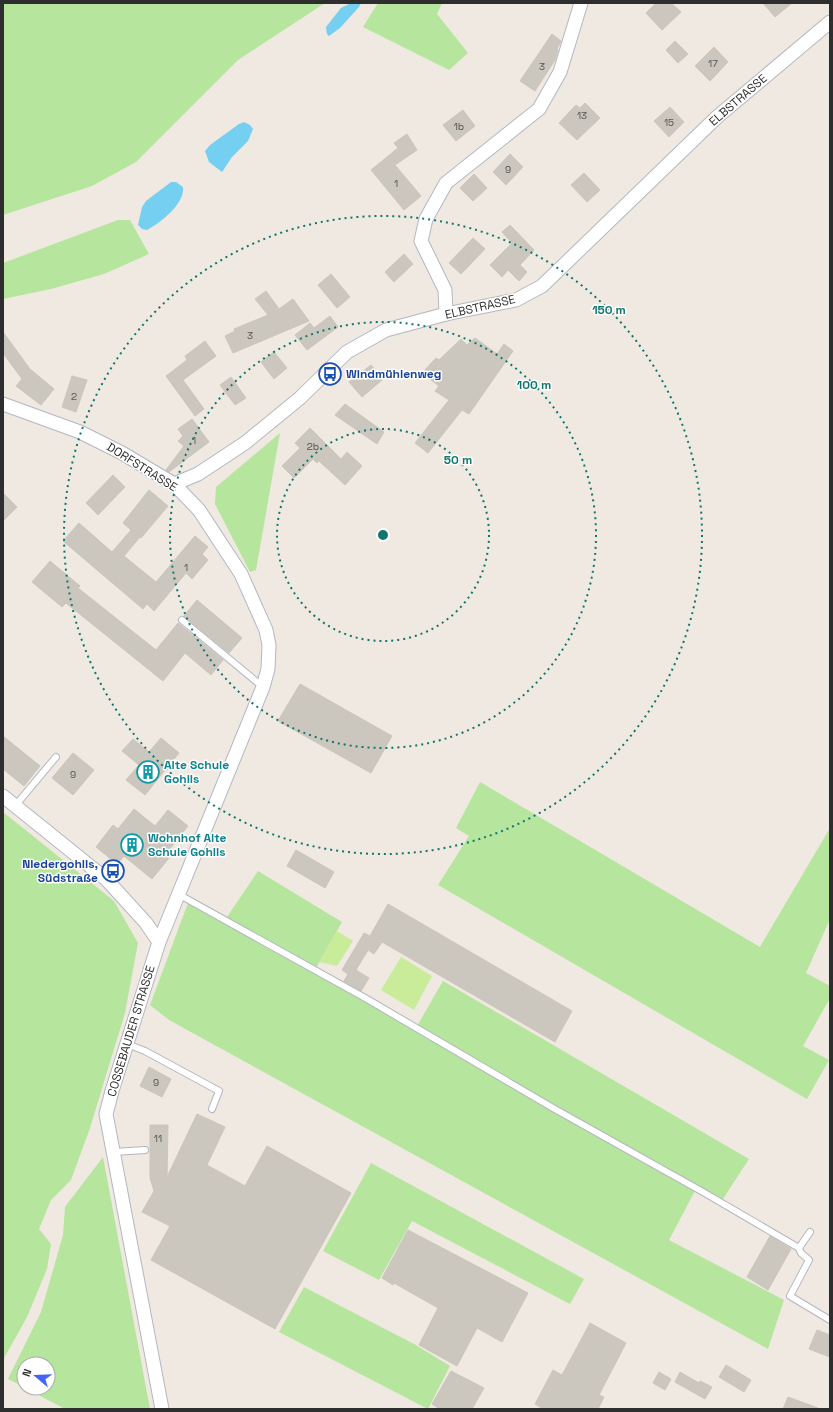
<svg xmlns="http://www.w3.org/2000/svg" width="833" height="1412" font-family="'Space Grotesk',sans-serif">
  <rect width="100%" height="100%" fill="#efe9e1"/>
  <g fill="#b6e59e">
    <polygon points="3,3 325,3 238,60 136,162 92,186 3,215"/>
    <polygon points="378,3 442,3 437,14 468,53 449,70 363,27"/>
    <polygon points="118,220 130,220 149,254 104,274 51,289 3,299 3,263"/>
    <polygon points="280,433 256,570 250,572 215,504 216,487"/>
    <polygon points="480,782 760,947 830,828 830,919 806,973 830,986 830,998 803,1046 829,1060 807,1099 438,885 469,836 456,828"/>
    <polygon points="3,812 114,901 138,943 125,1013 90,1128 71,1180 51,1200 39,1229 51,1244 47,1269 27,1317 3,1360"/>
    <polygon points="258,871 342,922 316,968 417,1026 443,981 749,1159 721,1202 697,1187 669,1240 784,1300 768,1349 169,1020 150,1005 188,903 191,903 193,898 227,917"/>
    <polygon points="103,1157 150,1409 65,1409 25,1388 48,1388 48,1364 24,1364 24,1387 8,1379 41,1312 63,1235 65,1207"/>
    <polygon points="371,1163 584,1279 570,1304 412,1221 379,1280 323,1251"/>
    <polygon points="304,1287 414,1344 450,1366 428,1409 279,1332"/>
  </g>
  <g fill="#c9ec9a">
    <polygon points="337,931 353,941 337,966 319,962"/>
    <polygon points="401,957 432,976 414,1010 381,990"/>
  </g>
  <g fill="#75cff0">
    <polygon points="351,3 361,3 359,7 340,28 329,36 327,34 326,27 341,8"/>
    <polygon points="244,122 250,125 253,129 248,141 232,157 222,172 209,162 205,151 210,145 239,124"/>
    <path d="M171,182h5l7,5c2,17 -23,36 -36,43l-5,-1 -4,-4 4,-18 4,-6z"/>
  </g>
  <g fill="#cbc7bf" stroke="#cbc5ba">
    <polygon points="656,3 671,3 681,12 662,30 646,13"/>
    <polygon points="763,3 792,3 775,17"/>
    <polygon points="552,34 561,41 557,49 558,50 555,60 535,91 520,81"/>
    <polygon points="675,41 688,54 678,63 666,50"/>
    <polygon points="714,47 728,62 710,81 695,66"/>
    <polygon points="585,103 600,118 577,140 559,123 576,105 580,108"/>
    <polygon points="670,107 684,122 669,137 654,121"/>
    <polygon points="463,110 475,126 456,141 443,125"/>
    <polygon points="407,134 417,150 395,165 421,196 404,210 371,170 398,148 394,143"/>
    <polygon points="510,154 523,167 506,185 493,172"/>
    <polygon points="584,173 600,190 587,202 571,185"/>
    <polygon points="474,174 487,188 473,201 460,188"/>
    <polygon points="510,225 534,250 520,265 527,272 519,281 508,270 502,277 490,265 512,243 502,232"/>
    <polygon points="473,238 485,249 461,274 449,263"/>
    <polygon points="404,254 413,264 394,282 385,272"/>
    <polygon points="331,274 350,297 337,308 318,285"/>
    <polygon points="266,291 279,309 293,299 309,321 233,353 225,336 235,331 234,329 268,315 255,299"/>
    <polygon points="330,316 338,327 307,350 295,335 310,323 314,328"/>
    <polygon points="3,332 30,369 54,389 41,405 16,386 22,379 3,353"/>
    <polygon points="475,338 497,354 504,344 513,351 469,414 462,410 428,453 415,443 449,400 435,391 439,386 422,373 436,358 439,360 461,339 467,345"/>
    <polygon points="205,341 216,356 183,380 204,409 195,416 166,376 187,360 185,356"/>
    <polygon points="274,352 287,368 274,379 261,362"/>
    <polygon points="371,365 383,379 362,397 349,382"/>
    <polygon points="72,376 87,380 76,412 62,407"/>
    <polygon points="231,377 246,398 235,405 220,385"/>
    <polygon points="345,404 384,432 377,444 335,415"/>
    <polygon points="192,419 209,442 169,472 166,470 184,446 178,441 183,436 178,429"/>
    <polygon points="310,428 341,459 347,452 362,466 345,485 319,461 317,463 313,459 294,478 282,466 300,448 295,443"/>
    <polygon points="113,475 125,487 98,515 86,503"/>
    <polygon points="149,490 168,506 141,538 140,537 124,556 156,582 195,536 208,547 202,554 208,560 192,579 186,573 154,611 147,604 143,609 63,541 79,523 112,552 131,530 123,523"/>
    <polygon points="3,493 17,507 3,521"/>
    <polygon points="50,561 80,586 78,588 156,650 178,623 223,660 211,675 185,653 163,681 66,603 62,607 32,582"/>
    <polygon points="197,600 242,638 229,653 184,616"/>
    <polygon points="300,684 392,736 371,773 278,721"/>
    <polygon points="3,736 40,766 24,786 3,769"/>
    <polygon points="161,738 179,753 145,795 126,780 139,765 122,751 133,739 149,752"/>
    <polygon points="73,753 94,770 73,795 52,778"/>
    <polygon points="134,809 155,826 168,810 188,826 165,855 169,858 152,879 124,856 117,864 96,847 113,825 118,829"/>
    <polygon points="296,850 334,872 325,888 287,866"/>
    <polygon points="388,904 572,1011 555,1042 382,942 374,954 368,950 356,970 369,978 361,991 344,981 348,974 342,970 364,933 370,936"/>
    <polygon points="149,1067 171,1079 162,1097 140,1086"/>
    <polygon points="197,1114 225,1127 207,1165 245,1186 267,1146 351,1193 275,1329 151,1260 170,1226 142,1212 154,1191 150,1178 150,1125 168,1125 167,1177"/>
    <polygon points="408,1230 528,1293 502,1342 477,1328 457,1366 419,1345 438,1308 394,1283 393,1285 382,1278"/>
    <polygon points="770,1236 791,1249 768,1290 747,1277"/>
    <polygon points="590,1323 626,1343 599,1395 604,1397 598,1409 543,1409 535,1404 553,1370 562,1375"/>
    <polygon points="817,1330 830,1335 830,1357 809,1349"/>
    <polygon points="726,1365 751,1380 744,1392 719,1377"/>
    <polygon points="451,1371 484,1388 472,1409 440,1409 432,1404"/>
    <polygon points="659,1372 671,1379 665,1390 653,1383"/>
    <polygon points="680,1372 699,1383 700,1381 712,1387 705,1399 675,1382"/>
    <polygon points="788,1397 818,1408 817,1409 783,1409"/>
  </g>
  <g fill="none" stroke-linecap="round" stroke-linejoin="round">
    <g stroke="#b4b7c1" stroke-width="8">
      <g id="service">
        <polyline points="182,620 263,687"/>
        <polyline points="15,806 56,757"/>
        <polyline points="178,894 367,999 553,1108 703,1192 799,1248"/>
        <polyline points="127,1044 145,1051 219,1091 212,1109"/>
        <polyline points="114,1152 145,1150"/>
        <polyline points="810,1232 799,1248 801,1253 809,1260 790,1296 830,1320"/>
      </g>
    </g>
    <g stroke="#b4b7c1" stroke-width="15">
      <g id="minor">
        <polyline points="446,314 445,290 421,241 426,219 446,183 539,109 560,72 581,3"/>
        <polyline points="3,404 80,432 122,453 174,484 199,510 241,574 266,630 269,645 268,669 263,687 159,942 112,1091 106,1114 162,1409"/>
        <polyline points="174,484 198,474 245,443 300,398 347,352 386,330 446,314 516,300 542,286 717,117 830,22"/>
        <polyline points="3,796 106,879 146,923 159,942"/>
      </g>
    </g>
    <use href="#service" stroke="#fff" stroke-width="6"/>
    <use href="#minor" stroke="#fff" stroke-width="13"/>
  </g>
  <g fill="none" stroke="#0f766e" stroke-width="2" stroke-dasharray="2 4">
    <circle cx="383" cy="535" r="106"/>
    <circle cx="383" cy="535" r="213"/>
    <circle cx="383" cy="535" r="319"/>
  </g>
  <defs>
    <g id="bus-ring" transform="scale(1.15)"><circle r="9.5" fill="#fff" stroke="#1a4fb4" stroke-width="1.5"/><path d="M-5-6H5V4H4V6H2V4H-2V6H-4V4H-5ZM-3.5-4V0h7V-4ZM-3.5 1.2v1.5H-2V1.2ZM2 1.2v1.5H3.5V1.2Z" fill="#1a4fb4"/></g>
    <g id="building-ring" transform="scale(1.15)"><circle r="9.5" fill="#fff" stroke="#0f9aa8" stroke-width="1.5"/><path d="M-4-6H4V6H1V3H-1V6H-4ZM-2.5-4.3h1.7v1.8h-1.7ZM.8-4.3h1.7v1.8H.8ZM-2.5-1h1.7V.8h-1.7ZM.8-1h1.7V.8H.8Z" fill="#0f9aa8"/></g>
  </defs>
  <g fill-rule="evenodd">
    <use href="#bus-ring" x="330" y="374"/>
    <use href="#building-ring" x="148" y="772"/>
    <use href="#building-ring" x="132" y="845"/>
    <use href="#bus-ring" x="113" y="871"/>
  </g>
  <g text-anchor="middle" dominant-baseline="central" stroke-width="3" stroke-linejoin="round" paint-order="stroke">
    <g font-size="10" fill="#555452">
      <text x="713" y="63">17</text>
      <text x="542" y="66">3</text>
      <text x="582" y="115">13</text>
      <text x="669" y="122">15</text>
      <text x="459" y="126">1b</text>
      <text x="508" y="169">9</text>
      <text x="396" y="183">1</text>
      <text x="250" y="335">3</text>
      <text x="74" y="396">2</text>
      <text x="194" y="440">1</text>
      <text x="313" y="446">2b</text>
      <text x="186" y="567">1</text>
      <text x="73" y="774">9</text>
      <text x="156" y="1082">9</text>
      <text x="158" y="1138">11</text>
    </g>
    <g font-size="12" fill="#2e2e2e" stroke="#fff">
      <text transform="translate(738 100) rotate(-41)">ELBSTRASSE</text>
      <text transform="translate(480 307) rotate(-13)">ELBSTRASSE</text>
      <text transform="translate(142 467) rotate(32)">DORFSTRASSE</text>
      <text transform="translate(131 1031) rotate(-73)">COSSEBAUDER STRASSE</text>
    </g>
    <g font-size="12" font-weight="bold" fill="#164399" stroke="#fff" text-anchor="start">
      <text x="346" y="374">Windmühlenweg</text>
      <text x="98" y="864" text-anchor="end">Niedergohlis,<tspan x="98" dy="14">Südstraße</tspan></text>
    </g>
    <g font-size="12" font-weight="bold" fill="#0d838f" stroke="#fff" text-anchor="start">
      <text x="164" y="765">Alte Schule<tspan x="164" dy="14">Gohlis</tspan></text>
      <text x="148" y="838">Wohnhof Alte<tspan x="148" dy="14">Schule Gohlis</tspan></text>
    </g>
  </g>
  <circle cx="383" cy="535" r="6" fill="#0f766e" stroke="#fff" stroke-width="2"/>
  <g font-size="12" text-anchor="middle" font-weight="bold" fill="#0f766e" stroke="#fff" stroke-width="3" stroke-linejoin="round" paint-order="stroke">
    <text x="609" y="314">150 m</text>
    <text x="534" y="389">100 m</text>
    <text x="458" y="464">50 m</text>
  </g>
  <rect width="833" height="1412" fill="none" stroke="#2e2e2e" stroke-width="8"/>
  <g transform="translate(36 1376) rotate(289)"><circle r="19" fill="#ffffff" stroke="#ababab"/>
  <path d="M0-3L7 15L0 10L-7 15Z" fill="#4264fb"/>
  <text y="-6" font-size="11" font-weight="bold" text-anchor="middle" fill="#2e2e2e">N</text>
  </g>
</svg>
